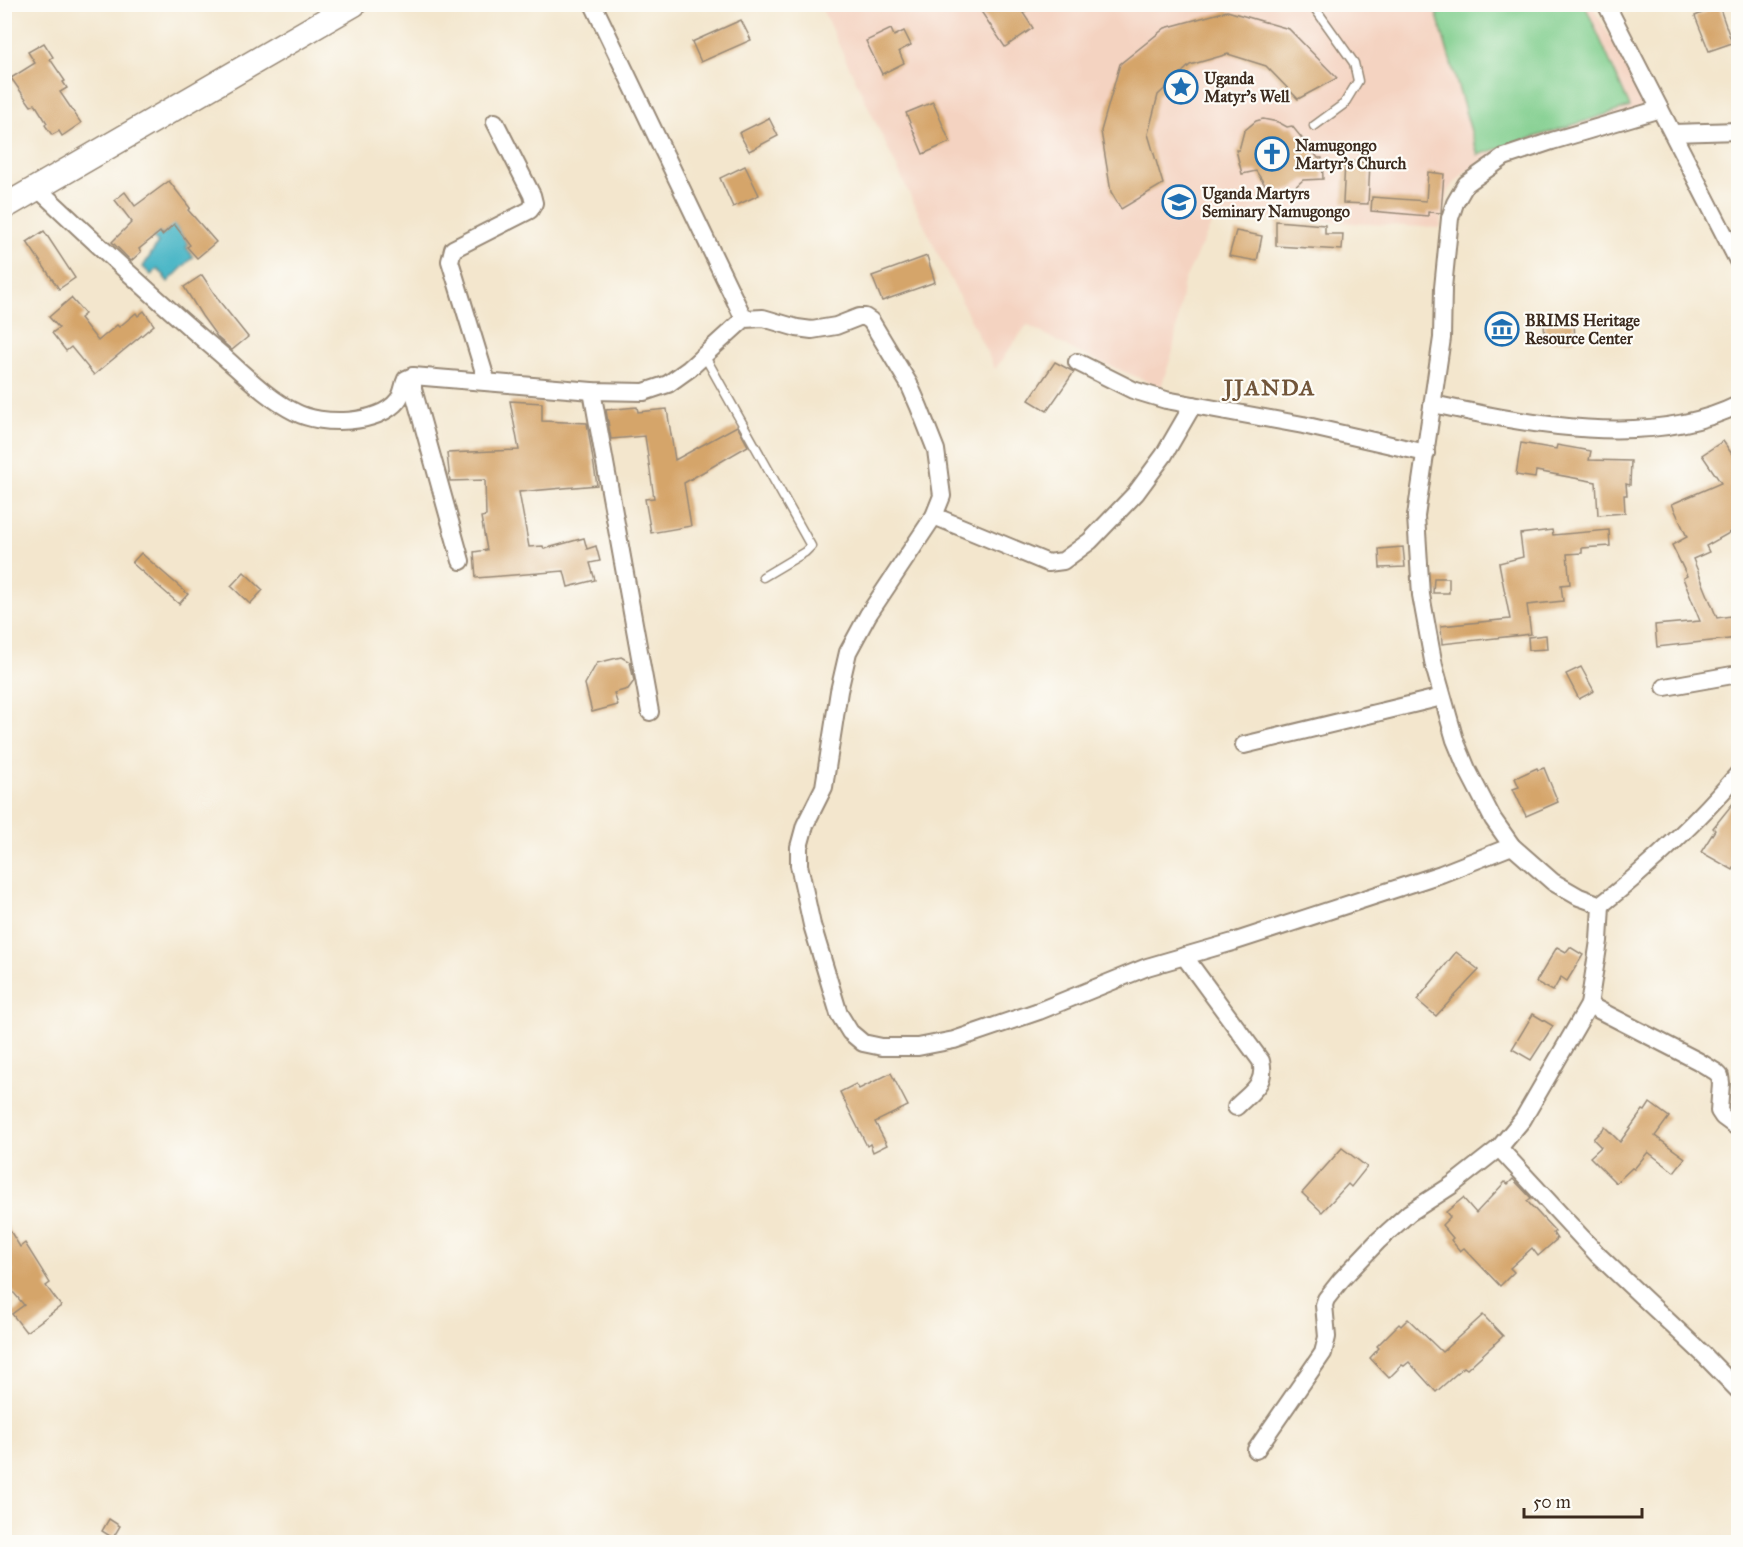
<svg xmlns="http://www.w3.org/2000/svg" width="1743" height="1547" font-family="'IM FELL Great Primer',serif">
  <rect width="100%" height="100%" fill="#fdfcf7"/>
  <filter id="ink" filterUnits="userSpaceOnUse"><feTurbulence type="fractalNoise" baseFrequency=".0167" numOctaves="2"/><feDisplacementMap in="SourceGraphic" scale="12" xChannelSelector="R" yChannelSelector="G"/><feConvolveMatrix kernelMatrix="1 2 1 2 8 2 1 2 1" color-interpolation-filters="sRGB"/></filter>
  <filter id="wash" filterUnits="userSpaceOnUse"><feTurbulence type="fractalNoise" baseFrequency=".008" numOctaves="4" result="noise"/><feDisplacementMap in="SourceGraphic" scale="24" xChannelSelector="R" yChannelSelector="G"/><feGaussianBlur stdDeviation="1.35" result="paint"/><feColorMatrix in="noise" values="0 0 0 0 0 0 0 0 0 0 0 0 0 0 0 0 0 1.4 0 .05"/><feComposite in="paint" operator="in"/></filter>
  <g filter="url(#wash)">
    <rect width="100%" height="100%" fill="#f3e6cd"/>
    <polygon fill="#f4d3c1" points="820,5 1591,5 1621,54 1645,109 1499,152 1465,172 1449,189 1440,228 1216,215 1184,281 1173,351 1161,387 1081,354 1027,325 995,369 936,250"/>
    <polygon fill="#7fcd8c" stroke="#5d7c55" stroke-width="1.5" points="1434,5 1585,5 1630,107 1478,155"/>
    <polygon fill="#4ab6c6" stroke="#427072" stroke-width="1.5" points="172,221 189,244 186,247 193,257 168,282 164,277 165,276 157,269 151,275 143,267 158,243 152,237 159,232 162,236 169,230 165,225"/>
    <g id="blocks">
      <g fill="#d5a56a">
        <polygon points="976,4 1034,4 1023,13 1033,28 1005,47"/>
        <polygon points="1719,6 1732,43 1709,51 1695,16"/>
        <polygon points="1227,11 1289,29 1337,78 1298,99 1266,66 1228,54 1190,65 1158,95 1148,134 1163,184 1121,209 1111,192 1101,131 1120,64 1165,28"/>
        <polygon points="741,20 751,40 701,62 692,42"/>
        <polygon points="891,29 894,36 904,31 911,45 899,51 904,63 882,74 866,41"/>
        <polygon points="44,43 53,57 50,59 65,81 63,82 67,88 60,92 81,123 62,136 59,131 52,135 45,125 47,123 35,104 31,106 11,78 35,63 28,52"/>
        <polygon points="933,102 950,142 923,154 906,113"/>
        <polygon points="769,118 778,136 749,151 739,133"/>
        <polygon points="1263,119 1278,122 1287,127 1292,126 1318,158 1322,158 1323,179 1303,180 1293,189 1278,191 1265,185 1256,171 1242,174 1236,150 1239,150 1244,131 1256,121"/>
        <polygon points="1345,161 1370,163 1368,204 1343,203"/>
        <polygon points="745,166 759,195 733,207 720,178"/>
        <polygon points="1428,172 1444,174 1441,213 1428,212 1428,216 1371,211 1372,197 1426,201"/>
        <polygon points="169,181 190,208 188,210 216,242 197,258 187,247 190,245 174,224 162,235 160,232 139,249 141,252 131,261 112,242 132,222 115,200 125,192 135,206"/>
        <polygon points="1276,221 1325,225 1325,234 1343,234 1342,250 1276,246"/>
        <polygon points="44,231 75,278 59,289 27,242"/>
        <polygon points="1236,231 1262,236 1257,261 1229,256"/>
        <polygon points="927,256 935,282 882,301 872,276"/>
        <polygon points="202,275 220,302 248,337 232,350 218,338 202,316 184,287"/>
        <polygon points="71,298 85,314 80,318 98,341 117,325 119,327 136,313 138,316 144,311 154,325 94,375 71,347 66,351 52,333 59,328 49,317"/>
        <polygon points="1574,322 1575,340 1545,342 1544,323"/>
        <polygon points="1055,362 1074,372 1047,411 1029,400"/>
        <polygon points="510,401 542,403 542,421 587,423 597,485 519,492 529,547 543,546 544,549 584,538 587,549 596,546 600,561 590,563 595,580 568,587 564,571 476,578 474,552 487,550 481,517 486,516 485,480 450,481 447,453 519,450"/>
        <polygon points="637,407 638,412 667,409 675,460 737,426 748,446 684,483 691,526 651,533 645,499 654,498 645,436 611,439 606,410"/>
        <polygon points="1723,441 1738,463 1738,528 1706,546 1709,552 1693,559 1717,618 1738,615 1738,638 1657,647 1655,625 1700,621 1683,578 1687,576 1672,545 1687,537 1672,504 1721,483 1702,455"/>
        <polygon points="1521,443 1556,449 1557,445 1591,451 1589,460 1631,461 1630,485 1626,484 1627,495 1624,495 1625,513 1598,515 1596,482 1536,471 1535,478 1516,475"/>
        <polygon points="1552,530 1553,535 1609,530 1610,546 1582,548 1582,553 1567,554 1570,584 1561,585 1563,601 1527,605 1531,634 1442,644 1441,626 1510,619 1499,563 1523,557 1520,534"/>
        <polygon points="1403,547 1405,567 1380,568 1379,549"/>
        <polygon points="141,553 188,594 179,604 132,563"/>
        <polygon points="244,572 263,590 250,604 231,586"/>
        <polygon points="1434,578 1449,578 1449,593 1433,593"/>
        <polygon points="1546,635 1547,649 1529,650 1528,637"/>
        <polygon points="621,657 630,662 634,681 628,689 614,693 618,705 592,712 585,684 597,663"/>
        <polygon points="1581,667 1594,691 1579,699 1566,674"/>
        <polygon points="1537,768 1538,770 1544,768 1558,802 1526,816 1513,789 1519,787 1515,778"/>
        <polygon points="1738,797 1738,860 1733,870 1701,852 1715,830 1713,828"/>
        <polygon points="1557,947 1566,952 1570,947 1583,955 1567,981 1561,977 1553,991 1536,982"/>
        <polygon points="1456,952 1479,970 1436,1016 1417,1000"/>
        <polygon points="1533,1014 1553,1026 1531,1060 1512,1049"/>
        <polygon points="891,1073 908,1106 875,1122 887,1145 873,1152 870,1144 867,1146 840,1092 856,1084 859,1089"/>
        <polygon points="1650,1103 1669,1117 1655,1136 1685,1158 1674,1172 1648,1152 1634,1169 1632,1168 1616,1183 1590,1157 1601,1147 1593,1139 1605,1127 1620,1142 1643,1110 1645,1111"/>
        <polygon points="1342,1148 1367,1167 1351,1187 1348,1184 1322,1212 1302,1193"/>
        <polygon points="1513,1179 1531,1198 1527,1201 1555,1231 1553,1233 1557,1239 1538,1256 1532,1248 1510,1268 1514,1272 1500,1286 1464,1248 1460,1251 1451,1240 1453,1238 1442,1225 1450,1217 1446,1212 1463,1198 1476,1213 1505,1182 1508,1184"/>
        <polygon points="4,1221 20,1247 25,1243 50,1283 46,1286 61,1306 26,1332 12,1314 24,1305 4,1281 4,1278 13,1271 4,1257"/>
        <polygon points="1483,1315 1503,1336 1467,1369 1464,1367 1436,1392 1409,1362 1404,1366 1402,1365 1389,1378 1370,1358 1379,1348 1377,1346 1399,1324 1401,1326 1408,1319 1442,1352"/>
        <polygon points="109,1519 120,1526 113,1538 102,1531"/>
      </g>
    </g>
  </g>
  <g filter="url(#ink)">
    <use href="#blocks" fill-opacity="0" stroke="#978876" stroke-width="1.5"/>
    <g fill="none" stroke-linecap="round" stroke-linejoin="round">
      <g stroke="#978876" stroke-width="11">
        <g id="lane">
          <polyline points="1312,4 1354,63 1358,81 1344,104 1314,126"/>
          <polyline points="704,355 811,546 805,552 763,577"/>
        </g>
      </g>
      <g stroke="#978876" stroke-width="20">
        <g id="street">
          <polyline points="593,4 744,319"/>
          <polyline points="1606,4 1738,261"/>
          <path d="M1660,109l-108,32 -48,16 -38,27 -11,19 -5,15 -7,70 -1,50 -26,178 5,79 13,71 21,74 12,29 26,50 19,27 41,36 26,15 22,8c50,-40 96,-83 137,-131"/>
          <polyline points="1673,133 1738,131"/>
          <path d="M37,188c59,55 117,110 179,162 25,21 50,48 79,62 26,14 84,13 103,-12 5,-6 5,-15 8,-21l7,-3 179,15 52,1 24,-8 21,-15 55,-50 19,-1 34,10 15,2 24,-4 23,-9h6l6,4 38,63 10,23 17,43 6,46 -8,20 -66,99 -20,37 -9,39 -15,96 -19,38 -6,22v18l13,60 27,89 11,18 13,11 19,4h36l36,-7 85,-29 108,-44 86,-25 208,-68 71,-28"/>
          <polyline points="1077,362 1133,390 1166,400 1303,425 1426,453"/>
          <polyline points="413,376 413,389 461,561"/>
          <polyline points="487,382 450,261 453,249 530,210 534,203 532,195 495,122"/>
          <polyline points="592,391 650,712"/>
          <path d="M1433,404c93,20 217,45 305,1"/>
          <polyline points="934,516 1048,563 1063,561 1090,541 1136,493 1164,455 1193,405"/>
          <polyline points="1665,687 1738,674"/>
          <polyline points="1244,745 1442,697"/>
          <path d="M1184,956l77,105c6,23 -10,31 -25,46"/>
          <polyline points="1589,1005 1698,1061 1716,1072 1720,1076 1721,1083 1719,1111 1723,1117 1738,1128"/>
          <polyline points="1499,1148 1598,1255 1703,1354 1738,1390"/>
          <polyline points="1256,1450 1323,1353 1327,1337 1324,1305 1326,1299 1341,1280 1378,1241 1409,1213 1452,1185 1499,1148 1523,1119 1589,1005 1599,941 1601,905"/>
        </g>
      </g>
      <g stroke="#978876" stroke-width="27">
        <polyline id="secondary" points="4,207 354,4"/>
      </g>
      <use href="#lane" stroke="#fff" stroke-width="8"/>
      <use href="#street" stroke="#fff" stroke-width="16"/>
      <use href="#secondary" stroke="#fff" stroke-width="24"/>
    </g>
  </g>
  <defs>
    <g id="sight-ring" transform="scale(1.725)"><circle r="9.5" fill="#fdfcf7" stroke="#1f6fb2" stroke-width="1.5"/><path d="M0-6L1.8-2.2L6-1.7L2.9 1.2L3.7 5.4L0 3.3L-3.7 5.4L-2.9 1.2L-6-1.7L-1.8-2.2Z" fill="#1f6fb2"/></g>
    <g id="church-ring" transform="scale(1.725)"><circle r="9.5" fill="#fdfcf7" stroke="#1f6fb2" stroke-width="1.5"/><path d="M-1.2-6h2.4v3.5h3.3v2.4h-3.3V6h-2.4V-.1h-3.3v-2.4h3.3Z" fill="#1f6fb2"/></g>
    <g id="university-ring" transform="scale(1.725)"><circle r="9.5" fill="#fdfcf7" stroke="#1f6fb2" stroke-width="1.5"/><path d="M0-5L7-2L0 1L-7-2ZM-4 1L0 2.5L4 1V4Q0 6-4 4Z" fill="#1f6fb2"/></g>
    <g id="museum-ring" transform="scale(1.725)"><circle r="9.5" fill="#fdfcf7" stroke="#1f6fb2" stroke-width="1.5"/><path d="M0-6L6-3V-2H-6V-3ZM-5-1h2V3h-2ZM-1-1h2V3h-2ZM3-1h2V3H3ZM-6 4H6V6H-6Z" fill="#1f6fb2"/></g>
  </defs>
  <g fill-rule="evenodd">
    <use href="#sight-ring" x="1181" y="87"/>
    <use href="#church-ring" x="1272" y="154"/>
    <use href="#university-ring" x="1179" y="202"/>
    <use href="#museum-ring" x="1502" y="329"/>
  </g>
  <g text-anchor="middle" dominant-baseline="central" stroke-width="4.5" stroke-linejoin="round" paint-order="stroke">
    <g font-size="16" font-weight="bold" fill="#3b2a1e" stroke="#fdfcf7" text-anchor="start">
      <text x="1204" y="78">Uganda<tspan x="1204" dy="18">Matyr's Well</tspan></text>
      <text x="1295" y="145">Namugongo<tspan x="1295" dy="18">Martyr's Church</tspan></text>
      <text x="1202" y="193">Uganda Martyrs<tspan x="1202" dy="18">Seminary Namugongo</tspan></text>
      <text x="1525" y="320">BRIMS Heritage<tspan x="1525" dy="18">Resource Center</tspan></text>
    </g>
    <g font-size="22" font-weight="bold" letter-spacing="1.5" fill="#715539" stroke="#fdfcf7">
      <text x="1270" y="387">JJANDA</text>
    </g>
  </g>
  <rect width="1743" height="1547" fill="none" stroke="#fdfcf7" stroke-width="24"/>
  <path d="M1524 1508v9h118v-9" fill="none" stroke="#3b2a1e" stroke-width="3"/>
  <text x="1533" y="1508" font-size="18" fill="#3b2a1e" stroke="#fdfcf7" stroke-width="4.5" paint-order="stroke">50 m</text>
</svg>
